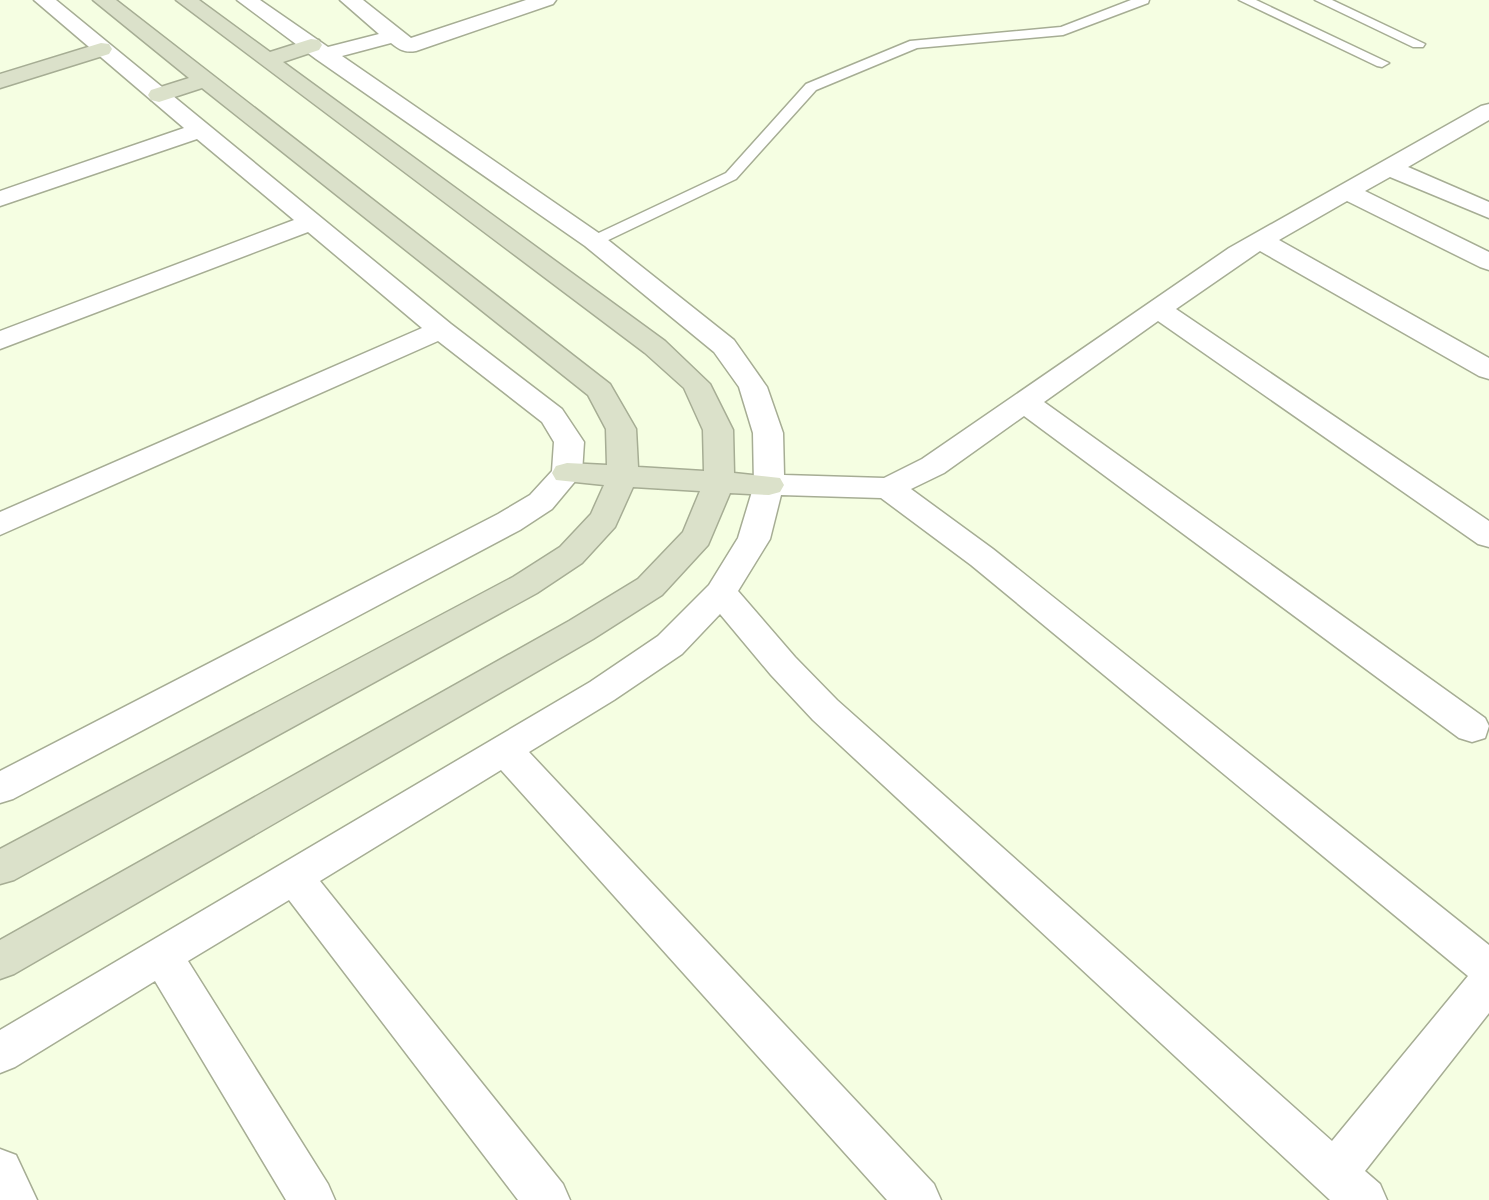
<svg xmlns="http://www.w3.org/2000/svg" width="1489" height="1200" font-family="'Noto Serif',serif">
  <rect width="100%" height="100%" fill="#f5fee2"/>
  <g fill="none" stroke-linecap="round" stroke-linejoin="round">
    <g stroke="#a6ad94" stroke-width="3">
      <g id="lane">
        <polygon points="1131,0 1149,0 1148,3 1063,35 917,48 816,90 736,179 600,244 594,246 586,241 588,238 726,173 806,84 910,41 1061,27"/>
        <polygon points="1239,0 1256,0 1389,63 1382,67 1377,66"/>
        <polygon points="1315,0 1332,0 1425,44 1423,47 1413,47"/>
      </g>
    </g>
    <g stroke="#a6ad94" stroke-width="3">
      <g id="street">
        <polygon points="34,0 56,0 451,324 562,409 584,442 582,473 552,509 520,530 13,799 0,803 0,771 498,514 530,495 552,471 554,442 542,422 438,341 0,535 0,512 422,328 308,232 0,349 0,331 294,220 197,139 0,206 0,191 184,128"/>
        <path d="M237,0h23l68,47 51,-13 -39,-34h23l48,38 115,-38h30l-3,4 -137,47c-11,2 -16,-1 -25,-8l-49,13 261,180 131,104 33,47 16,46 1,42 100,3 38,-19 307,-211 252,-142 8,-2v16l-81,47 81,35v16l-99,-41 -25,14 124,61v18l-9,-3 -133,-66 -68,39 210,118v21l-10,-3 -219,-125 -84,58 313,212v26l-11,-3 -320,-223 -114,81 441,316 4,8 -4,12 -13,4 -13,-4 -435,-322 -80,57 -33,16 82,60 496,396v68l-124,158 15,13 7,16h-57l-517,-480 -42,-45 -51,-61 -38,40 -68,46 -85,52 405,432 7,16h-54l-386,-430 -181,111 243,303 7,16h-52l-229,-300 -101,61 140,223 7,16h-49l-131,-219 -140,86 -15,6v-43l590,-348 68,-46 51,-51 29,-47 16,-53 -1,-52 -14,-46 -25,-35 -129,-106 -269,-187zM781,495l100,3 90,67 497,411 -136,165 -495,-441 -42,-43 -57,-66 32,-52z"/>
        <polygon points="0,1149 16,1155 37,1200 0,1200"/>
      </g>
    </g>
    <g stroke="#a6ad94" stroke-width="3">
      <g id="secondary">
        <polygon points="93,0 116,0 610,384 636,429 638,467 704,471 703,430 684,388 645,353 176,0 199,0 270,52 311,39 319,40 322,45 319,50 283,62 665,341 710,384 733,430 734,473 780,478 784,485 780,492 769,495 730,493 708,545 662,595 593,639 14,974 0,979 0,940 569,621 638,579 683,532 700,491 633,487 615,527 582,563 537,593 14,880 0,884 0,849 513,577 560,547 591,514 604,485 556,480 552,473 556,466 567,463 607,465 606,429 588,395 202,88 159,102 151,100 148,95 151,90 189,78"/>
        <polygon points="101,43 109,44 112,49 109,54 0,88 0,74"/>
      </g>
    </g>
    <use href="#lane" fill="#fff" fill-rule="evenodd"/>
    <use href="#street" fill="#fff" fill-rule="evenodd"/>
    <use href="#secondary" fill="#dbe1ca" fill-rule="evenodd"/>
  </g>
</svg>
